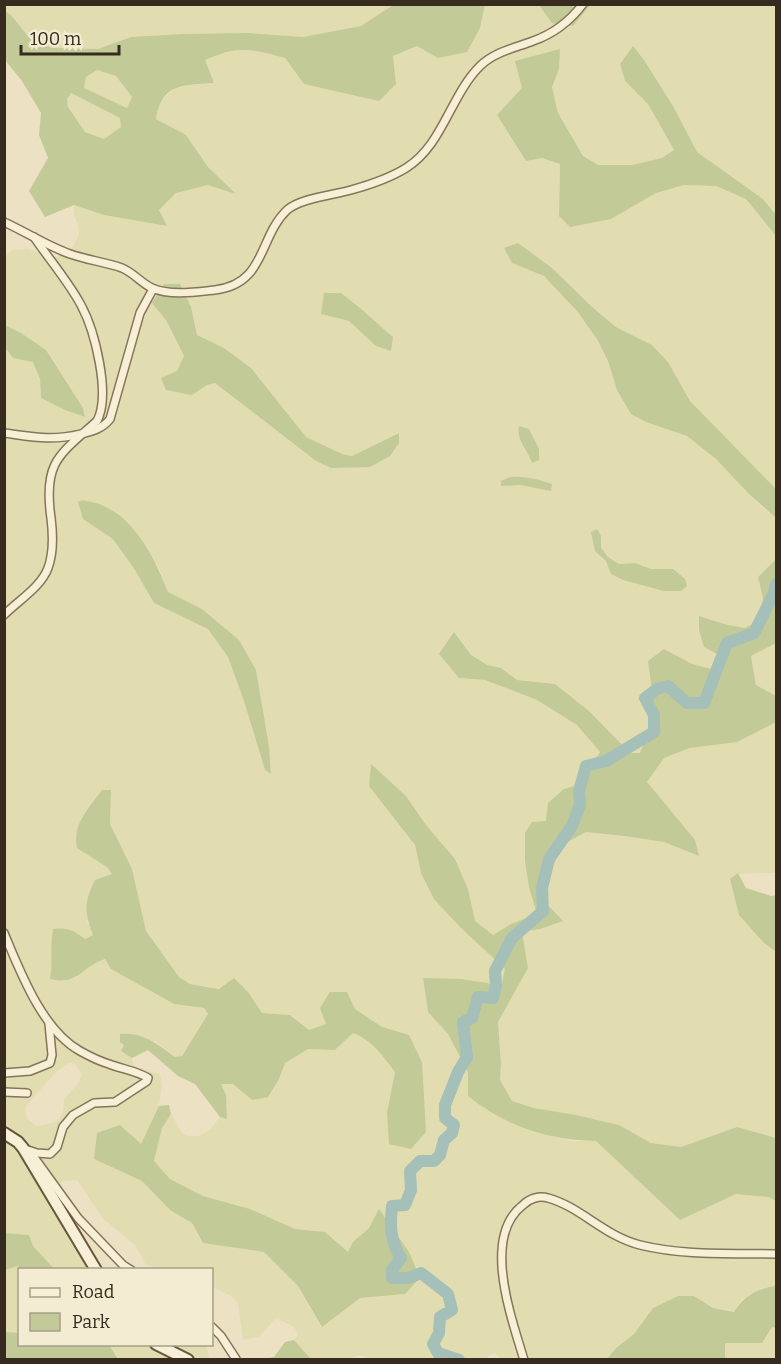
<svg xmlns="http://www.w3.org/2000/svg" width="781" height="1364" font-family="Bitter,serif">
  <rect width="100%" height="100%" fill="#ece2c3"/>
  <g fill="#e2dcb1" fill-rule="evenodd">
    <polygon points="5,4 393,5 361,26 303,37 248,33 182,34 131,37 98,49 53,48 32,41 11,15 5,11"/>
    <path d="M485,5h54l13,18 21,2 17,-20h186v210l-13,-16 -67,-47 -23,-46 -29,-46 -11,-13 -13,17 5,17 23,23 26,47 -12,7 -30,7h-34l-15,-9 -25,-43 -6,-26 7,-18 -37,19 -25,27 29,46 16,-3 18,6 -1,52 51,3 46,-26 28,-8 32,1 30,13 30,37v253l-86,-88 -22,-39 -16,-17 -35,-18 -26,-21 -39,-38 -34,-25 -6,20 32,13 33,35 20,28 11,22 9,29 29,32 41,14 29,23 47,49 13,10v41l-18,18 5,21 -2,21 -16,9 -17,-3 -28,-9 21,40 3,16 -32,-8 -28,-15 -13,34 -4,26 5,15 -11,29h-11l-40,-41 -59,-31 -14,-1 -16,-12 -14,-3 -16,-10 -17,-23 5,46 26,2 52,20 40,25 23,27 -12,18 -4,13 -20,6 -18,32 -11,83 2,10 -26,10 -18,11 -19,-14 -6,-32 -13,-30 -29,-34 -20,-29 -35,-31 -2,21 46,59 6,28 29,42 10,12 45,42 -4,25 -13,-11 -27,-4h-38l5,33 20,22 20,38v24l102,45h26l84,79 56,-26 32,3 8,4v85l-14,2 -21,12 -7,12 -21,-4 -19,-12h-16l-25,12 -19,26 -18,14 -9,11h-107l-5,-6 -13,7h-109l-13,-5 -11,4h-38l-17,-19 4,-5 -4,-8 -18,-9 -17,19 -16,3 -5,-36 -7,-8 -16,-8 -3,1v-19l-48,-1 -18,-4 -11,-20 -32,-26 -26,-39 -13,1 -12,7 42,74 10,7h-50l-22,-23 -3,-11 -24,-2 -1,-885 9,10 20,3 7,17 1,20 44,19 -2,-9 -37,-58 -25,-17 -16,-8v-69l8,-6 15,-1 29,8 16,-10 6,-13 -1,-10 -4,-8v-11l30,10 62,11 -7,-16 17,-17 32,-8 27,8 -27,-26 -22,-32 -30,-16 3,-16 18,-17 37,-3 -10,-23 14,-6 31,-5 36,9 19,26h92l-3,-28 24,-10 21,12 42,-30zM191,307l6,28 27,13 27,20 55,69 36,18 10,1 46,-23 1,10 -68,25 -15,-7 -101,-78 -8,2 -15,10 -15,-24 7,-14 -18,-37zM360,308l23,20 10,9 -33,-7 -11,-9 -28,-7zM601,536v12l7,9 11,7 16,-1 16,6h22l-29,16 -21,-5 -12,-6 -5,-13 -11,-10zM113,539l45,26 10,27 34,17 54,61 13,76 2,27 -6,-3 -21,-69 -16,-44 -20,-28 -53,-26 -20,-33zM102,790h9l-1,34 22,45 14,62 33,46 11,7 58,8 14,21 28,2 19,15 17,-6 20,-32 9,17 27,18 27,9 13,26 1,35 -36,15 8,-40 -11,-15 -19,-19 -12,-5 -18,17 -27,-1 -23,14 -6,17 -27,20 -19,-16h-13l7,35 -7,-2 -9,12 -13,7h-10l-6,-3 -11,-19 -9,13 -8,34 16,18 33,17 47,13 45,20 30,3 23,20 5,-10 16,-14 10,-18 26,84 -45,4 -39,29 -23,-41 -34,-34 -61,-9 -11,-20 -22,-13 -28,-29 -48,-22 47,-14 18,-39 3,-21 -2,-11 -19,-5 -7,-4 -2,-7 -11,-7 3,-6 31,-4 20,16 7,-1 26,-42 -5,-6 -29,-4 -21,-11 -18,-12 -24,-12 -6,-10 -14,5 -16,14h-25l3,-15 23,-31 9,7 9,-5 -7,-13 25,-47 -32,-54zM69,1063l6,1 7,10 -4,10 -14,15 -1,14 -8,9 -17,4 -11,-7 -2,-12 30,-34z"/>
    <polygon points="97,70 116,76 132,97 127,108 84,88 86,77"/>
    <polygon points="70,93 121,118 121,127 104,139 85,132 68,107 67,99"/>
    <polygon points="776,643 776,696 756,685 751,656"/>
    <polygon points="776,722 776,873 737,874 764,943 776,952 776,1138 737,1127 681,1147 651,1143 619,1125 576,1115 534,1108 512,1101 500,1080 501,1064 498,1022 528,968 522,932 540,929 547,877 564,844 586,832 624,836 664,842 699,856 647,782 664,758 690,748 737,742"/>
    <polygon points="18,1266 22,1269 20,1270 19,1333 5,1332 4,1270"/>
    <polygon points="772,1327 776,1328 776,1359 725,1360 725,1343 762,1343"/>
    <polygon points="109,1345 206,1345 210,1359 118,1359"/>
  </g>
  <g fill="#c2ca97" fill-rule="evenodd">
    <path d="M393,5h92l-5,23 -13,24 -29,6 -21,-12 -24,10 3,28 -17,17 -75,-17 -19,-26c-33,-9 -47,-13 -80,2l9,23c-30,2 -53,0 -58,36l30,16 22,32 28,27 -28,-9 -32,8 -17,17 8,16 -63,-11 -30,-10 -29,12 -16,-26 19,-33 -9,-23 2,-22 -19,-32 -17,-21v-49l6,4 21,26 21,7 45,1 33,-12 51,-3 66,-1 55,4 58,-11zM97,70l19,6 16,21 -5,11 -43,-20 2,-11zM71,93l49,25 1,9 -17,12 -19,-7 -17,-25 -1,-8z"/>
    <polygon points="539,5 590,5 573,26 552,23"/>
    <polygon points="633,46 644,60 673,106 697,152 763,199 776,215 776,236 746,199 716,186 684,185 656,193 611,219 570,227 559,216 560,164 542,158 526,161 497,115 522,88 515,61 560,49 559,69 552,87 558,113 583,156 598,165 632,165 662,158 674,150 648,104 625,81 620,64"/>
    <polygon points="518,243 552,268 591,306 616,327 652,345 668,362 690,401 776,489 776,518 749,494 716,459 687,436 646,422 631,414 617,390 608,361 597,339 577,311 544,276 512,263 504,248"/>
    <polygon points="164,284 180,284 191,307 197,335 224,348 251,368 306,437 342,454 352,456 399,433 399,443 390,456 370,467 331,468 316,461 215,383 207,385 192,395 166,390 161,378 177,371 184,356 166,320 152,303"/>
    <polygon points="324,293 341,293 360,308 393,337 391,351 376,346 349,321 321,314"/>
    <polygon points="5,325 21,333 46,350 83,408 85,417 65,410 41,398 40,379 33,362 13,358 5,348"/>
    <path d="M519,426l10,3 10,20v11l-7,3c-4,-13 -16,-23 -13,-37z"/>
    <path d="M510,477c15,-1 27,2 42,7l-1,7 -31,-6 -19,1v-5z"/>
    <path d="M83,500c7,2 16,3 23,7 31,15 50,54 62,85l34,17 37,31 17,30 13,76 2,28 -6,-4 -21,-69 -16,-44 -20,-28 -54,-26 -19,-33 -22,-31 -30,-20 -5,-17z"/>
    <polygon points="597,529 601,536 601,548 608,557 619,564 635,563 651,569 673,569 685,579 687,586 681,591 664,591 623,580 611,574 606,561 595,551 591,532"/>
    <path d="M776,559v84l-25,13 5,29 20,11v26l-39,20 -47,6 -26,10 -17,24 48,58 4,16 -35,-14 -40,-6 -38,-4 -22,12 -17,33 -2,25 18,19 -23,8 -18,3 6,36 -30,54 3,42 -1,16 12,21 22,7 42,7 43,10 32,18 30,4 56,-20 39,11v63l-8,-4 -32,-3 -56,26 -84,-79c-48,-1 -91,-15 -128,-45v-24l-20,-38 -20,-22 -5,-34 38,1 27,4 12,10 5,-24 -45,-42 -26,-28 -13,-26 -6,-28 -46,-59 2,-22 35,32 20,29 29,34 13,30 7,32 18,14 18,-11 26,-10 -8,-27 -4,-26v-28l7,-11 14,-1 2,-18 16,-14 20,-6 4,-13 12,-18 -23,-27 -40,-25 -52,-20 -26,-2 -20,-24 15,-22 17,23 16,10 14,3 16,12 38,4 35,28 40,41h10l12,-29 -5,-15 4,-26 -3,-22 16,-12 28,15 31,8 -2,-16 -17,-9 -5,-17v-14l29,9 17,3 16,-9 2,-21 -5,-21z"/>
    <path d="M102,790h9l-1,34 22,45 14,62 33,46 11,7 29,5 15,-11 14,14 14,21 28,2 19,15 17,-6 -6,-16 10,-16h17l8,17 27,18 27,8 13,27 4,70 -15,17 -22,-5 -2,-32 8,-40c-12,-16 -23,-32 -42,-39l-18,17 -27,-1 -23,14 -6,16 -11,18 -16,3 -19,-16h-12l5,11 1,24 -7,-2 -25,-33 -17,-8 -30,-26 -16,8 -11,-7 3,-6 -4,-3v-8c23,-2 37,10 55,23l7,-1 26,-42 -4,-6 -30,-4 -63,-35 -6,-10c-26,9 -25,26 -55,20 3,-17 0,-33 3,-50 14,-2 21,1 32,10l8,-4c-9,-24 -9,-32 2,-55l17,-6 -5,-7 -30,-19c-5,-24 12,-40 25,-58z"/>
    <polygon points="738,873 746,888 771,896 776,895 776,952 764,943 739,915 730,879"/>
    <polygon points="169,1105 171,1114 162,1128 154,1161 170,1179 203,1196 250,1209 295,1229 325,1232 348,1252 353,1242 369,1228 379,1209 409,1252 420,1278 405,1294 360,1298 322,1327 298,1286 264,1252 203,1243 192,1223 170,1210 142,1181 94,1159 97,1133 120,1125 141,1144 159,1106"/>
    <polygon points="5,1233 29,1235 33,1246 54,1269 22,1269 18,1266 5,1270"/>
    <path d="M776,1286v42l-4,-1 -10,16h-37v16h-118l9,-11 18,-14 19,-26 25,-12h16l19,12 21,4c9,-16 24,-24 42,-26z"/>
    <polygon points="5,1332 19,1333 20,1344 109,1345 118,1359 5,1359"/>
    <polygon points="294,1340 311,1359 261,1359 274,1357 285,1342"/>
  </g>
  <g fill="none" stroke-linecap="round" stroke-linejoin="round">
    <path stroke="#a5bfb9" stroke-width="12" d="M459,1360l-21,-7 -5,-9 6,-11 1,-16 12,-7 -4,-16 -27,-21 -12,5h-17v-8l9,-12c-11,-18 -11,-31 -9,-52l13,-1 6,-15 -1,-19 10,-10h14l6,-6 4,-15 8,-7 2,-8 -9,-7v-13l13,-33 9,-15 -4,-35 9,-4 6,-21 15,1 3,-12 -1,-15 17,-33 31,-27 -1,-23 7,-29 23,-33 8,-21 -1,-14 7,-25 20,-5 48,-29v-17l-9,-17 12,-9 11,-3 19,17h17l23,-60 27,-10 20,-40 2,-9"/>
    <g stroke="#86745b" stroke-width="10">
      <g id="street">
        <path d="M4,222c22,10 43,24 66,32 17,6 35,8 52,14 12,5 19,15 30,20 18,8 44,4 63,2 51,-6 43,-52 72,-80 14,-12 47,-15 64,-20 18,-5 39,-12 55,-22 37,-23 44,-72 74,-102 14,-14 35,-18 53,-25 20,-7 37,-20 50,-37"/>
        <path d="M4,433c30,4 47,8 77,1 12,-3 21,-5 29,-15l30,-106 13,-24"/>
        <path d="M4,615c15,-15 37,-28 44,-47 6,-16 5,-34 3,-50 -8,-56 8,-63 46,-97 14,-26 -2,-90 -16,-116 -13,-24 -32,-46 -47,-68"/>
        <path d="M4,933c16,38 38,97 76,118 9,5 19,10 29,13 13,5 28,7 39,14l-1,3 -32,21 -21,1 -21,12 -10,12 -6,20 -7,7 -13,-1 -12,-4"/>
        <polyline points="4,1073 30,1071 50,1063 52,1055 49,1024"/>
        <polyline points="4,1092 27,1093"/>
        <polyline points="31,1153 78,1218 123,1265 131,1270"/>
        <polyline points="212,1327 221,1336 236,1359"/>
        <path d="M524,1360c-12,-41 -43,-123 -1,-155 6,-6 16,-10 25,-7 33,9 56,38 92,47 45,11 91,8 136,9"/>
      </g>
    </g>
    <g stroke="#68553e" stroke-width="14">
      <g id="secondary">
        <polyline points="4,1133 18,1142 23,1148 96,1270"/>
        <polyline points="156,1344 188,1360"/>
      </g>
    </g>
    <use href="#street" stroke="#f7efd6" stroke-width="7"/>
    <use href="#secondary" stroke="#f7efd6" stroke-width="10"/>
  </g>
  <rect width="781" height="1364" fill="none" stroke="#362b1e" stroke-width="12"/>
  <rect x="18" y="1268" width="195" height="78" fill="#f4ecd2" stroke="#a89f8a" stroke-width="1.5"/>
  <rect x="30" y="1288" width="30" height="9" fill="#f7efd6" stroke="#a89f8a" stroke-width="1.5"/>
  <text x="72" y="1298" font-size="18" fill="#362b1e">Road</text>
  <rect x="30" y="1313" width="30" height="18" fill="#c2ca97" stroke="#a89f8a" stroke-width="1.5"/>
  <text x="72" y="1328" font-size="18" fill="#362b1e">Park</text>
  <path d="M21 45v9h98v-9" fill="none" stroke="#362b1e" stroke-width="3"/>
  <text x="30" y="45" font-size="18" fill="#362b1e" stroke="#f4ecd2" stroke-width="4.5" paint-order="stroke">100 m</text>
</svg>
